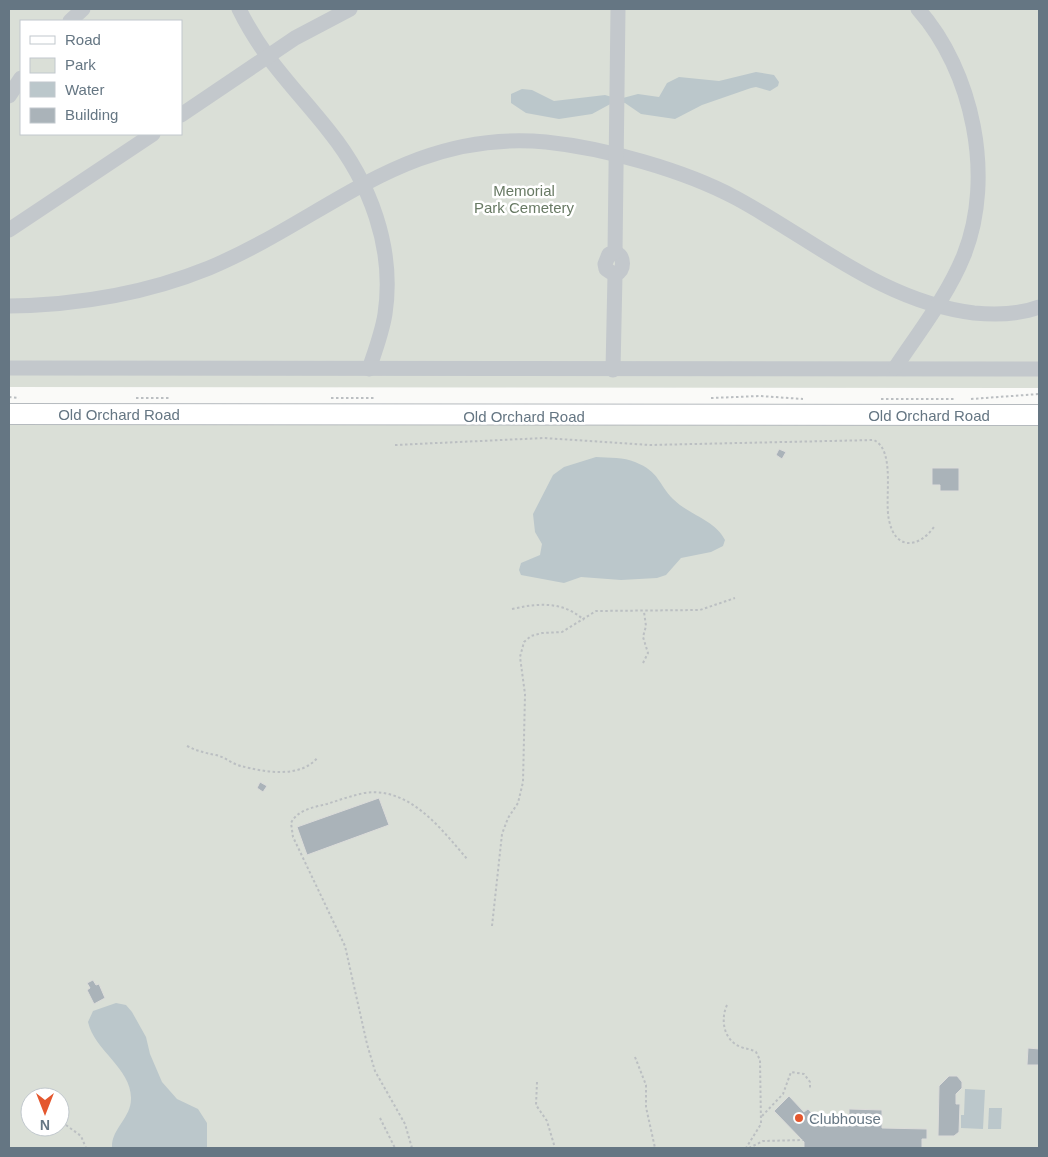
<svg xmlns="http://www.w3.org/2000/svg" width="1048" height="1157" font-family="Arial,sans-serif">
  <rect width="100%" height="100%" fill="#fafaf8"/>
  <g fill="#dadfd7" fill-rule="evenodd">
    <path d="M9,9h1030v379l-1030,-1zM21,21h160v113h-160z"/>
    <path d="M9,422l1030,2v724h-1030zM30,1097h30v30h-30z"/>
  </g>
  <g fill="#bbc7cb">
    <polygon points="756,72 774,75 779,82 778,86 770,91 756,87 751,88 702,105 675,119 641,114 625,103 614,102 592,114 559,119 526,113 511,103 511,94 522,89 532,90 554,101 605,95 619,99 638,94 659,97 667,83 679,77 719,81"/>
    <path d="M596,457c13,1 28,0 39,5 25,10 23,22 38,37 16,16 42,21 52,41l-2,6 -12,6 -30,6 -15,17 -9,3 -36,2 -40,-3 -17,6 -43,-8 -2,-5 2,-7 19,-8 2,-11 -7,-12 -2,-18 20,-39 11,-8z"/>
    <path d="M116,1003l10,2 6,7 14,25 4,17 12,28 15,17 21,10 9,14v25h-95c-1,-19 19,-30 19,-49 1,-30 -37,-49 -43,-77l5,-11z"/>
    <polygon points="965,1089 985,1090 983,1129 961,1128 961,1115 964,1115"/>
    <polygon points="989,1108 1002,1108 1001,1129 988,1129"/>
  </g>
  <g fill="#aab3b9" stroke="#dcdcda">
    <polygon points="779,449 786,452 782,459 776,455"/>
    <polygon points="932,468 959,468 959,491 940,491 940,485 932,485"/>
    <polygon points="260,782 267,786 263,792 257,788"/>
    <polygon points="379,798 389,825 307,855 297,827"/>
    <polygon points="93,980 96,985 99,984 105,998 94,1004 87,990 90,988 87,983"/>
    <polygon points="1028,1048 1039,1049 1039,1065 1027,1065"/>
    <polygon points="949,1076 957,1076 962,1082 962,1088 956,1094 956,1104 960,1104 959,1132 954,1136 938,1136 939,1086"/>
    <polygon points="789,1096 804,1112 808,1109 822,1124 849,1124 849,1109 882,1110 882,1128 927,1129 927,1139 922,1139 922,1148 804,1148 804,1142 774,1111"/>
  </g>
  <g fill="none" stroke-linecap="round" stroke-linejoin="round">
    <g stroke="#b5babe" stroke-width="22">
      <polyline id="major" points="9,414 1039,415"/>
    </g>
    <g stroke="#bbbfc2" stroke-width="2" stroke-dasharray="2.5 2.5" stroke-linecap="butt">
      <polyline points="9,397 19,398"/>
      <polyline points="136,398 169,398"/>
      <polyline points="331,398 376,398"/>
      <polyline points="711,398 760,396 803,399"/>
      <polyline points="881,399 956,399"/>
      <polyline points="971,399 1039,394"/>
      <path d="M395,445l149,-7 106,7 224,-5c22,11 10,59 15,80 6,30 29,29 45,7"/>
      <path d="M512,609c26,-6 51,-8 72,11"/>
      <polyline points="643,663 648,653 643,637 646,626 644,612"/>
      <path d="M187,746c10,5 18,7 29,9 9,2 16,9 25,11 23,6 60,13 77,-9"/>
      <polyline points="492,926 502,834 508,818 518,803 523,782 525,694 520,657 524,642 531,636 542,633 562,632 596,611 700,610 735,598"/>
      <path d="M727,1005c-7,15 -3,36 14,42 5,2 10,2 15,5l4,8 1,64 -15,24"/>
      <polyline points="635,1057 646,1085 646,1107 655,1148"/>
      <polyline points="537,1082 536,1105 547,1121 555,1148"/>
      <polyline points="762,1116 783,1094 791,1072 804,1074 810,1082 810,1089"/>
      <polyline points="380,1118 395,1148"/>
      <polyline points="66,1125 81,1136 86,1148"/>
      <path d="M412,1148l-7,-24 -30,-53 -8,-27 -22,-98 -52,-109 -2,-14c6,-13 23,-16 36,-19 12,-4 24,-8 37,-11 46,-7 78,37 104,67"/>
      <polyline points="749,1148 763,1141 803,1140"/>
    </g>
    <g stroke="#c3c8cc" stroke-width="15">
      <path d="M239,9c25,51 56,79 90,122 41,51 66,117 56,183 -3,19 -10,37 -16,55"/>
      <polyline points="70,21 83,9"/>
      <polyline points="9,96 21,78"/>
      <polyline points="181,115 295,38 350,9"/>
      <polyline points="9,230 153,134"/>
      <path d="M615,275c10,-5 10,-18 0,-23"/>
      <path d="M9,306c69,-1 136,-12 200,-38 119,-50 196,-139 337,-126 58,6 138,28 190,56 78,42 147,104 238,115 22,2 44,2 65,-6"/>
      <polyline points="9,368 1039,369"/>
      <path d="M895,368c24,-36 53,-73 69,-113 31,-78 9,-184 -46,-246"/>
      <polyline points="613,370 615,275 606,269 605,264 609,254 615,252 618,9"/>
    </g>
    <use href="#major" stroke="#fff" stroke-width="20"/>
  </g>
  <circle fill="#e4572e" stroke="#fff" stroke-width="2" cx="799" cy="1118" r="5"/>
  <g text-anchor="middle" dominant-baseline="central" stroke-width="5" stroke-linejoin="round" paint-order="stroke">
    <g font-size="15" fill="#687a64" stroke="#fff">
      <text x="524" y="190">Memorial<tspan x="524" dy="17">Park Cemetery</tspan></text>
    </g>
    <g font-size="15" fill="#657683" stroke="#fff">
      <text x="119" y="414">Old Orchard Road</text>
      <text x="929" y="415">Old Orchard Road</text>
      <text x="524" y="416">Old Orchard Road</text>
    </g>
    <g font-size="15" fill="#657683" stroke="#fff" text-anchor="start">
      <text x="809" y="1118">Clubhouse</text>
    </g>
  </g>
  <rect width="1048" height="1157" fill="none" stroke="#657683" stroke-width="20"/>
  <rect x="20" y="20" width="162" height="115" fill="#ffffff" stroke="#c1c8cd"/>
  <rect x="30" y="36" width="25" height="8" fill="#ffffff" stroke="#c1c8cd"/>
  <text x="65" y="45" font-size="15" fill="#657683">Road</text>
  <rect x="30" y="58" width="25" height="15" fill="#dadfd7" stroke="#c1c8cd"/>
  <text x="65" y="70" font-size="15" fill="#657683">Park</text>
  <rect x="30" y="82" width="25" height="15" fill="#bbc7cb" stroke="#c1c8cd"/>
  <text x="65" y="95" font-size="15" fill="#657683">Water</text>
  <rect x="30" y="108" width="25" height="15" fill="#aab3b9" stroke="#c1c8cd"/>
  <text x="65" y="120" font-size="15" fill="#657683">Building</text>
  <g transform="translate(45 1112) rotate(180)"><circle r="24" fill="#ffffff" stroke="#c1c8cd"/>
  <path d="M0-4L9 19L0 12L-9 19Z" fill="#e4572e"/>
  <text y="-8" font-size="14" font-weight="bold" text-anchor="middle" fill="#657683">N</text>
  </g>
</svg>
